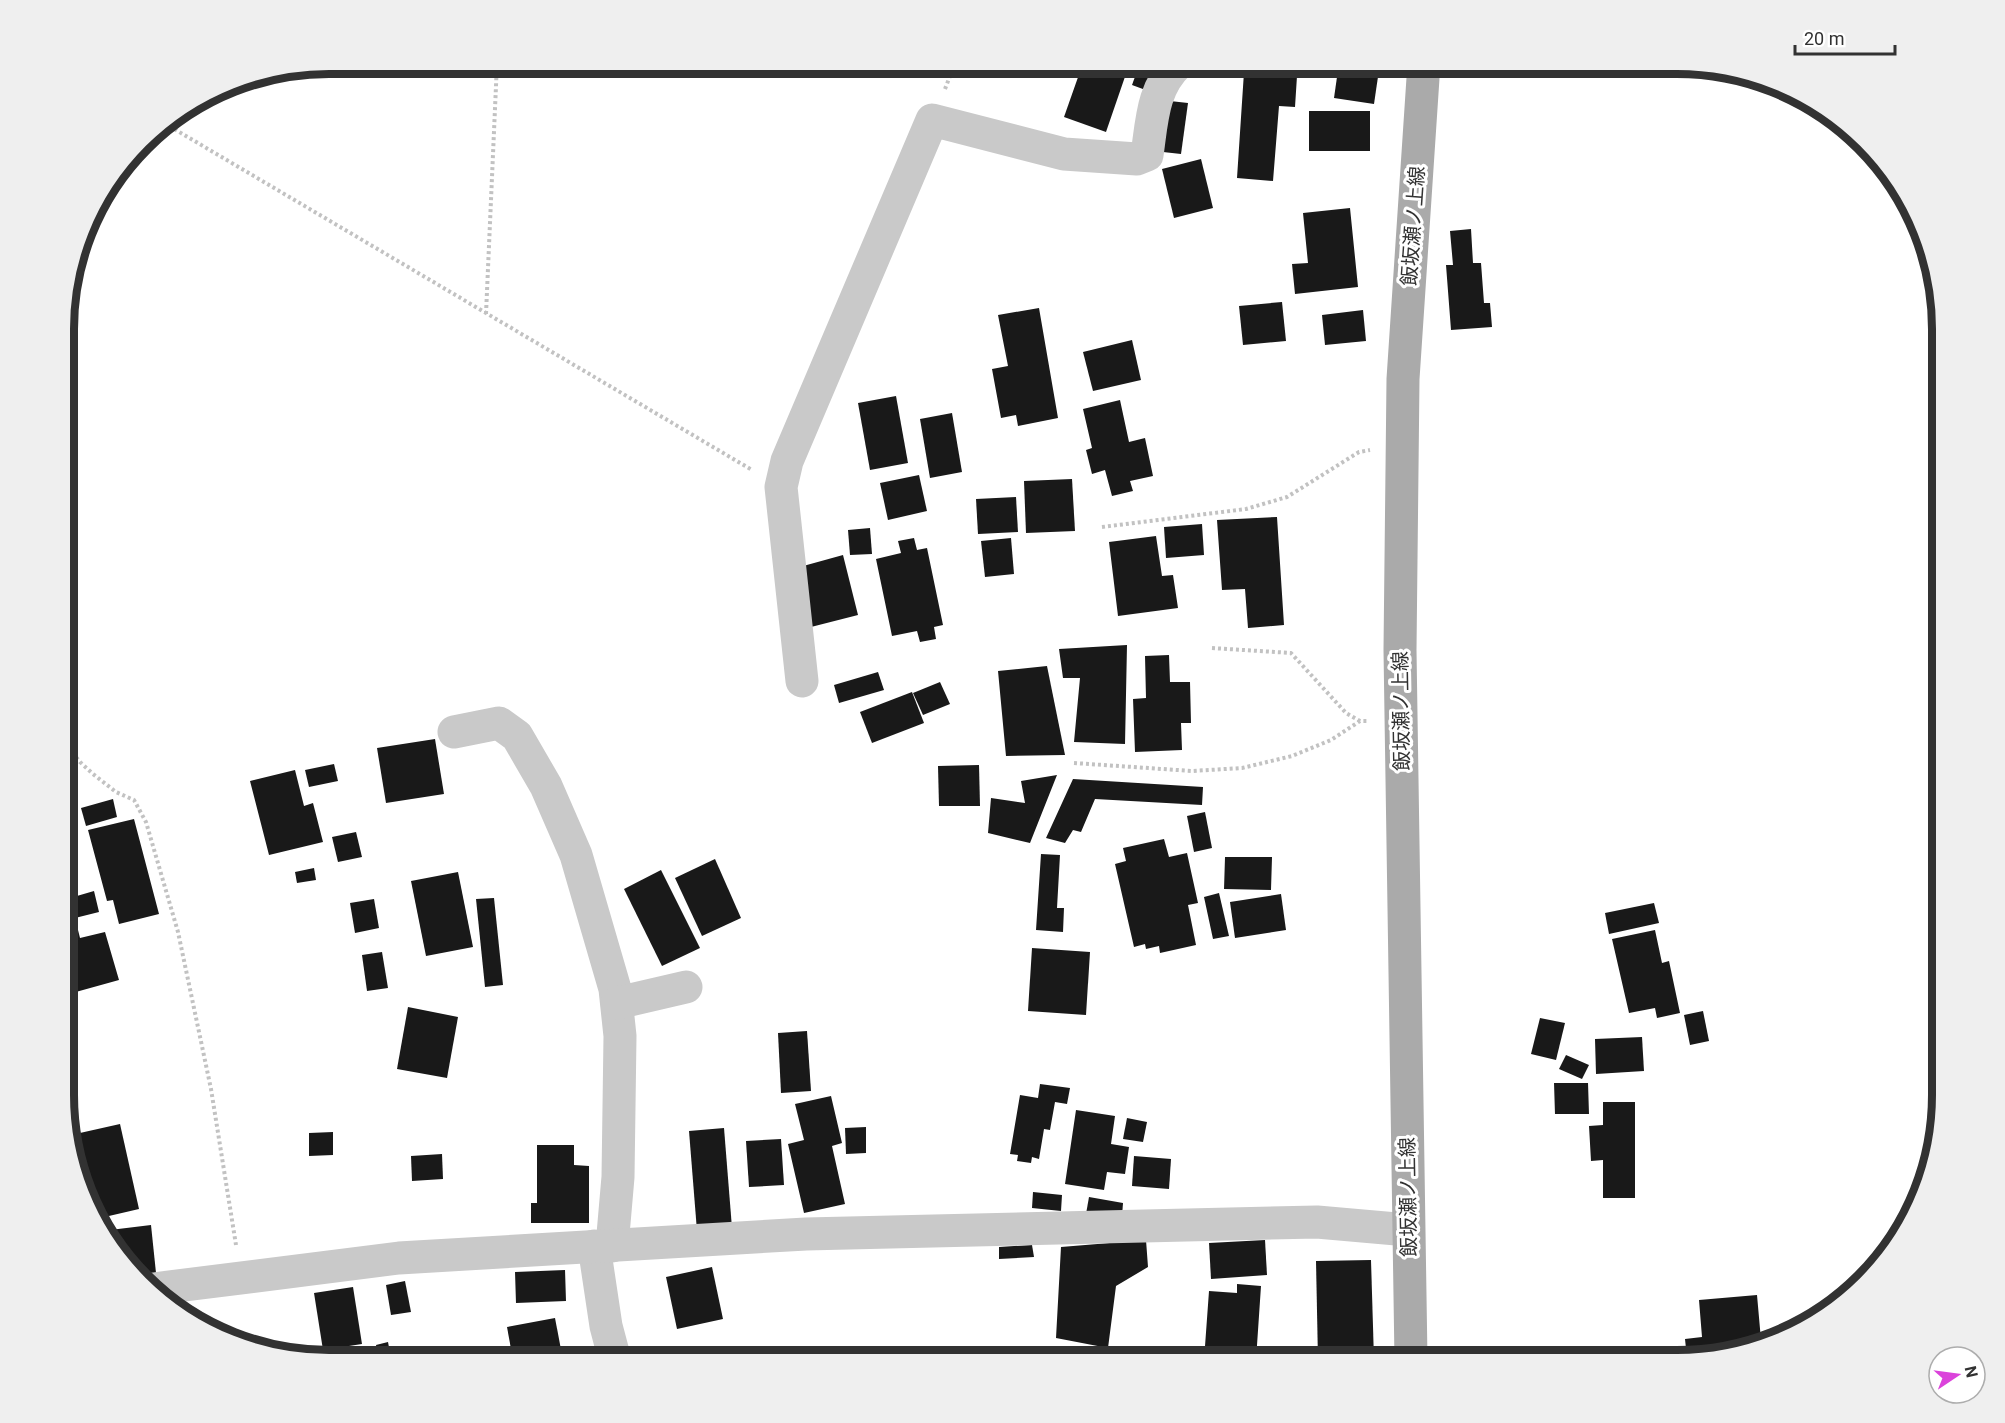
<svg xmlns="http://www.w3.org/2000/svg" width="2005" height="1423" font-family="Roboto,'Noto Sans JP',sans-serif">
  <rect width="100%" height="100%" fill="#fff"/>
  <g fill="#191919">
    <polygon points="1083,63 1129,65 1106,132 1064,117"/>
    <polygon points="1140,63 1148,63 1160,67 1151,92 1132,85"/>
    <polygon points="1276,63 1313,63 1310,74"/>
    <polygon points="1339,63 1380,63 1374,104 1334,98"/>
    <polygon points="1244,72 1297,76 1295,107 1279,106 1273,181 1237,178"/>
    <polygon points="1170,101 1188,103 1181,154 1163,152"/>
    <rect x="1309" y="111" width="61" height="40"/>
    <polygon points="1201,159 1213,208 1174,218 1162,169"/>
    <polygon points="1350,208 1358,287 1295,294 1292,264 1308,263 1303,213"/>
    <polygon points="1471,229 1473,263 1481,263 1484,303 1490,303 1492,327 1451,330 1446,265 1453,265 1450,231"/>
    <polygon points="1282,302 1286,341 1243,345 1239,306"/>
    <polygon points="1039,308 1058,418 1018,426 1016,415 1001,418 992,369 1008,366 998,315"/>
    <polygon points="1363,310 1366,341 1325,345 1322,315"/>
    <polygon points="1132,340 1141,380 1093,391 1083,352"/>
    <polygon points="896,396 908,463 870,470 858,403"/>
    <polygon points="1120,400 1129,442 1145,438 1153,476 1130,481 1133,491 1112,496 1105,470 1092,474 1086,450 1092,448 1083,409"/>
    <polygon points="952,413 962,472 930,478 920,419"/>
    <polygon points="919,475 927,511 888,520 880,483"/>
    <polygon points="1072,479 1075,531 1026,533 1024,481"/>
    <polygon points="1016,497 1018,532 978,534 976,499"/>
    <polygon points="1277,517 1284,625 1248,628 1245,589 1222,590 1217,520"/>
    <polygon points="1202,524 1204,555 1166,558 1164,527"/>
    <polygon points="870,528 872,554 850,555 848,530"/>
    <polygon points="1156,536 1162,576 1173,575 1178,608 1118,616 1109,542"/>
    <polygon points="914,538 917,550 927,548 943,625 934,627 936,639 920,642 917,631 892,636 876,559 901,553 898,541"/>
    <polygon points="1011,538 1014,574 985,577 981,541"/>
    <polygon points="843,555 858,615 811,627 796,568"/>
    <polygon points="1127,645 1125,744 1074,742 1080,678 1063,678 1059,649"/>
    <polygon points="1169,655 1170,682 1190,682 1191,723 1181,723 1182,750 1135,752 1133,699 1146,698 1145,656"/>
    <polygon points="1047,666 1065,755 1006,756 998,671"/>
    <polygon points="878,672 884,690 839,703 834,685"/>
    <polygon points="940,682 950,704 923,715 913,693"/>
    <polygon points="912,692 924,723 872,743 860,712"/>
    <polygon points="435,739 444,794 386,803 377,748"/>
    <polygon points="334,764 338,781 309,787 305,770"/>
    <polygon points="979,765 980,806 939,806 938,766"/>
    <polygon points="295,770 304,806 313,803 323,842 269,855 250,781"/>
    <polygon points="1057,775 1030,843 988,833 991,798 1025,803 1021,781"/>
    <polygon points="1073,779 1203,787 1202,805 1095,799 1081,832 1073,830 1065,843 1046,838"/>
    <polygon points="113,799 117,817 86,826 81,808"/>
    <polygon points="1205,812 1212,848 1194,852 1187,816"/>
    <polygon points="134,819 159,914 119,924 113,900 107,901 88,830"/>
    <polygon points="356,832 362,857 338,862 332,837"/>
    <polygon points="1164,839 1169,857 1187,853 1198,903 1188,905 1196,945 1160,953 1159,946 1146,949 1145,944 1134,947 1115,864 1126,861 1123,848"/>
    <polygon points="1041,854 1060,855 1057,908 1064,908 1063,932 1036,930"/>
    <polygon points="1225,857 1272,857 1271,890 1224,889"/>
    <polygon points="715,859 741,918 702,936 675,878"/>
    <polygon points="314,868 316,880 297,883 295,872"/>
    <polygon points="661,870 700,948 662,966 624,889"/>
    <polygon points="458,872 473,947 426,956 411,881"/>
    <polygon points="65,884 70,898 94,891 99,912 75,918 80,938 105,932 119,980 65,995"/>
    <polygon points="1219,893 1229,936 1213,939 1204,897"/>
    <polygon points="1281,894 1286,930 1235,938 1230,902"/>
    <polygon points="494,898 503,985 485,987 476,899"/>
    <polygon points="374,899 379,928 355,933 350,903"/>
    <polygon points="1654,903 1659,923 1609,934 1605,913"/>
    <polygon points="1655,930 1662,963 1669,961 1680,1013 1657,1018 1655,1008 1629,1013 1612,939"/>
    <polygon points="1032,948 1090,952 1086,1015 1028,1011"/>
    <polygon points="382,952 388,988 367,991 362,955"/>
    <polygon points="408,1007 458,1017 447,1078 397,1069"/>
    <polygon points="1703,1011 1709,1041 1690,1045 1684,1015"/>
    <polygon points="1540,1018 1565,1023 1556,1060 1531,1054"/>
    <polygon points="807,1031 811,1091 781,1093 778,1033"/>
    <polygon points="1642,1037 1644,1071 1596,1074 1595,1039"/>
    <polygon points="1566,1055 1589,1065 1582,1079 1559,1069"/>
    <polygon points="1554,1083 1588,1083 1589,1114 1555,1114"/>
    <polygon points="1040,1084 1070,1088 1067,1104 1055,1102 1050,1130 1044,1129 1039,1159 1032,1157 1031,1163 1017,1161 1018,1155 1010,1154 1020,1095 1038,1098"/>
    <polygon points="831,1096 842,1143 832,1146 845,1204 804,1213 788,1144 804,1140 795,1104"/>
    <polygon points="1603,1102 1635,1102 1635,1198 1603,1198 1603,1160 1591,1161 1589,1126 1603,1125"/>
    <polygon points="1076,1110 1115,1116 1111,1144 1129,1147 1125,1174 1107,1172 1104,1190 1065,1184"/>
    <polygon points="1127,1118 1147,1122 1143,1142 1123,1139"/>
    <polygon points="120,1124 139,1209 96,1219 79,1169 71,1135"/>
    <polygon points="866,1127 866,1153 846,1154 845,1128"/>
    <polygon points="724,1128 732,1228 697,1231 689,1131"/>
    <polygon points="333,1132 333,1155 309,1156 309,1133"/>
    <polygon points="781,1139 784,1185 749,1187 746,1141"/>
    <polygon points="537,1145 574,1145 574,1165 589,1166 589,1223 531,1223 531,1203 537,1203"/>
    <polygon points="442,1154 443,1179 412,1181 411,1156"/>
    <polygon points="1134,1156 1171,1159 1169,1189 1132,1186"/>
    <polygon points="1033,1192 1062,1195 1061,1211 1032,1208"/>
    <polygon points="1089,1197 1123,1203 1122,1216 1086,1214"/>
    <polygon points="151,1225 156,1273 141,1275 111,1242 110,1230"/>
    <polygon points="1146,1240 1148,1267 1116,1286 1108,1348 1056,1338 1061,1247"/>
    <polygon points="1265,1240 1267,1275 1211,1279 1209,1243"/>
    <polygon points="1032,1245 1034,1257 999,1259 999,1247"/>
    <polygon points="1371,1260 1374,1360 1318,1360 1316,1261"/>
    <polygon points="712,1267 723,1319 677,1329 666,1277"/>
    <polygon points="565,1270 566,1301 516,1303 515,1272"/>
    <polygon points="405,1281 411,1312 391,1315 386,1285"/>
    <polygon points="1237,1284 1261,1286 1256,1360 1204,1360 1209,1291 1237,1293"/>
    <polygon points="353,1287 362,1344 323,1350 314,1293"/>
    <polygon points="1757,1295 1761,1340 1687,1358 1685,1339 1702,1337 1699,1300"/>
    <polygon points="555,1318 563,1360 513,1360 507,1327"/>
    <polygon points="388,1342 391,1358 379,1359 376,1345"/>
  </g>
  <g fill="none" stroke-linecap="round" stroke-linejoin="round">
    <g stroke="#c2c2c2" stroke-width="4" stroke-dasharray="3 3" stroke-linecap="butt">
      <polyline points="945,89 955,63"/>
      <polyline points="164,123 752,470"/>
      <polyline points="486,314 497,63"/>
      <polyline points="1102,527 1246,509 1287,497 1359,452 1370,450"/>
      <polyline points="1212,648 1291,653 1346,713 1360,721"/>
      <polyline points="65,743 80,762 93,774 116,792 134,800 146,822 178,932 211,1089 236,1245"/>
      <polyline points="1074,763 1192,771 1242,768 1292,756 1331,740 1360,721 1367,721"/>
    </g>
    <g stroke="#c9c9c9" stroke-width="33">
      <path d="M802,681l-21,-194 6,-26 145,-341 132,34 73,5 10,-4c5,-34 5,-67 32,-92"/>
      <polyline points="454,732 499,723 517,736 546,786 576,855 615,989 620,1036 618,1177 612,1246"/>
      <polyline points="617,1003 686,987"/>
      <polyline points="594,1246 606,1326 615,1360"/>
      <polyline points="153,1289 399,1258 806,1234 1317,1222 1408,1230"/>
    </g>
    <polyline stroke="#aaa" stroke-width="33" points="1411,1360 1400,650 1403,379 1424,63"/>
  </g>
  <g text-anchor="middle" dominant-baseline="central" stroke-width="6" stroke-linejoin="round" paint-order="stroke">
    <g font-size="20" fill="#323232" stroke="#fff">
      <text transform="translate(1413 226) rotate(-86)">飯坂瀬ノ上線</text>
      <text transform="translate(1401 711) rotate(-91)">飯坂瀬ノ上線</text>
      <text transform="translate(1408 1197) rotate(-91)">飯坂瀬ノ上線</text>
    </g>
  </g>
  <path d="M0 0H2005V1423H0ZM329 74H1677A255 255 0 0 1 1932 329V1095A255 255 0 0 1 1677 1350H329A255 255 0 0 1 74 1095V329A255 255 0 0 1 329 74Z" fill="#efefef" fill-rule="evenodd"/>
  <path fill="none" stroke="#323232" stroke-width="8" d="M329 74H1677A255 255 0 0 1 1932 329V1095A255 255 0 0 1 1677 1350H329A255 255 0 0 1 74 1095V329A255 255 0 0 1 329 74Z"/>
  <g transform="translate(1957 1375) rotate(77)"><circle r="28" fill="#ffffff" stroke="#adadad" stroke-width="1.5"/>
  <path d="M0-4.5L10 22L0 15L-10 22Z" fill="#db43db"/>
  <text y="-9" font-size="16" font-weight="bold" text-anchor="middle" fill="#323232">N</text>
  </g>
  <path d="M1795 45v9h100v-9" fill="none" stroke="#323232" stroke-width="3"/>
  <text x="1804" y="45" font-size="18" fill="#323232" stroke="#ffffff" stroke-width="4.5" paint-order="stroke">20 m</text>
</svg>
